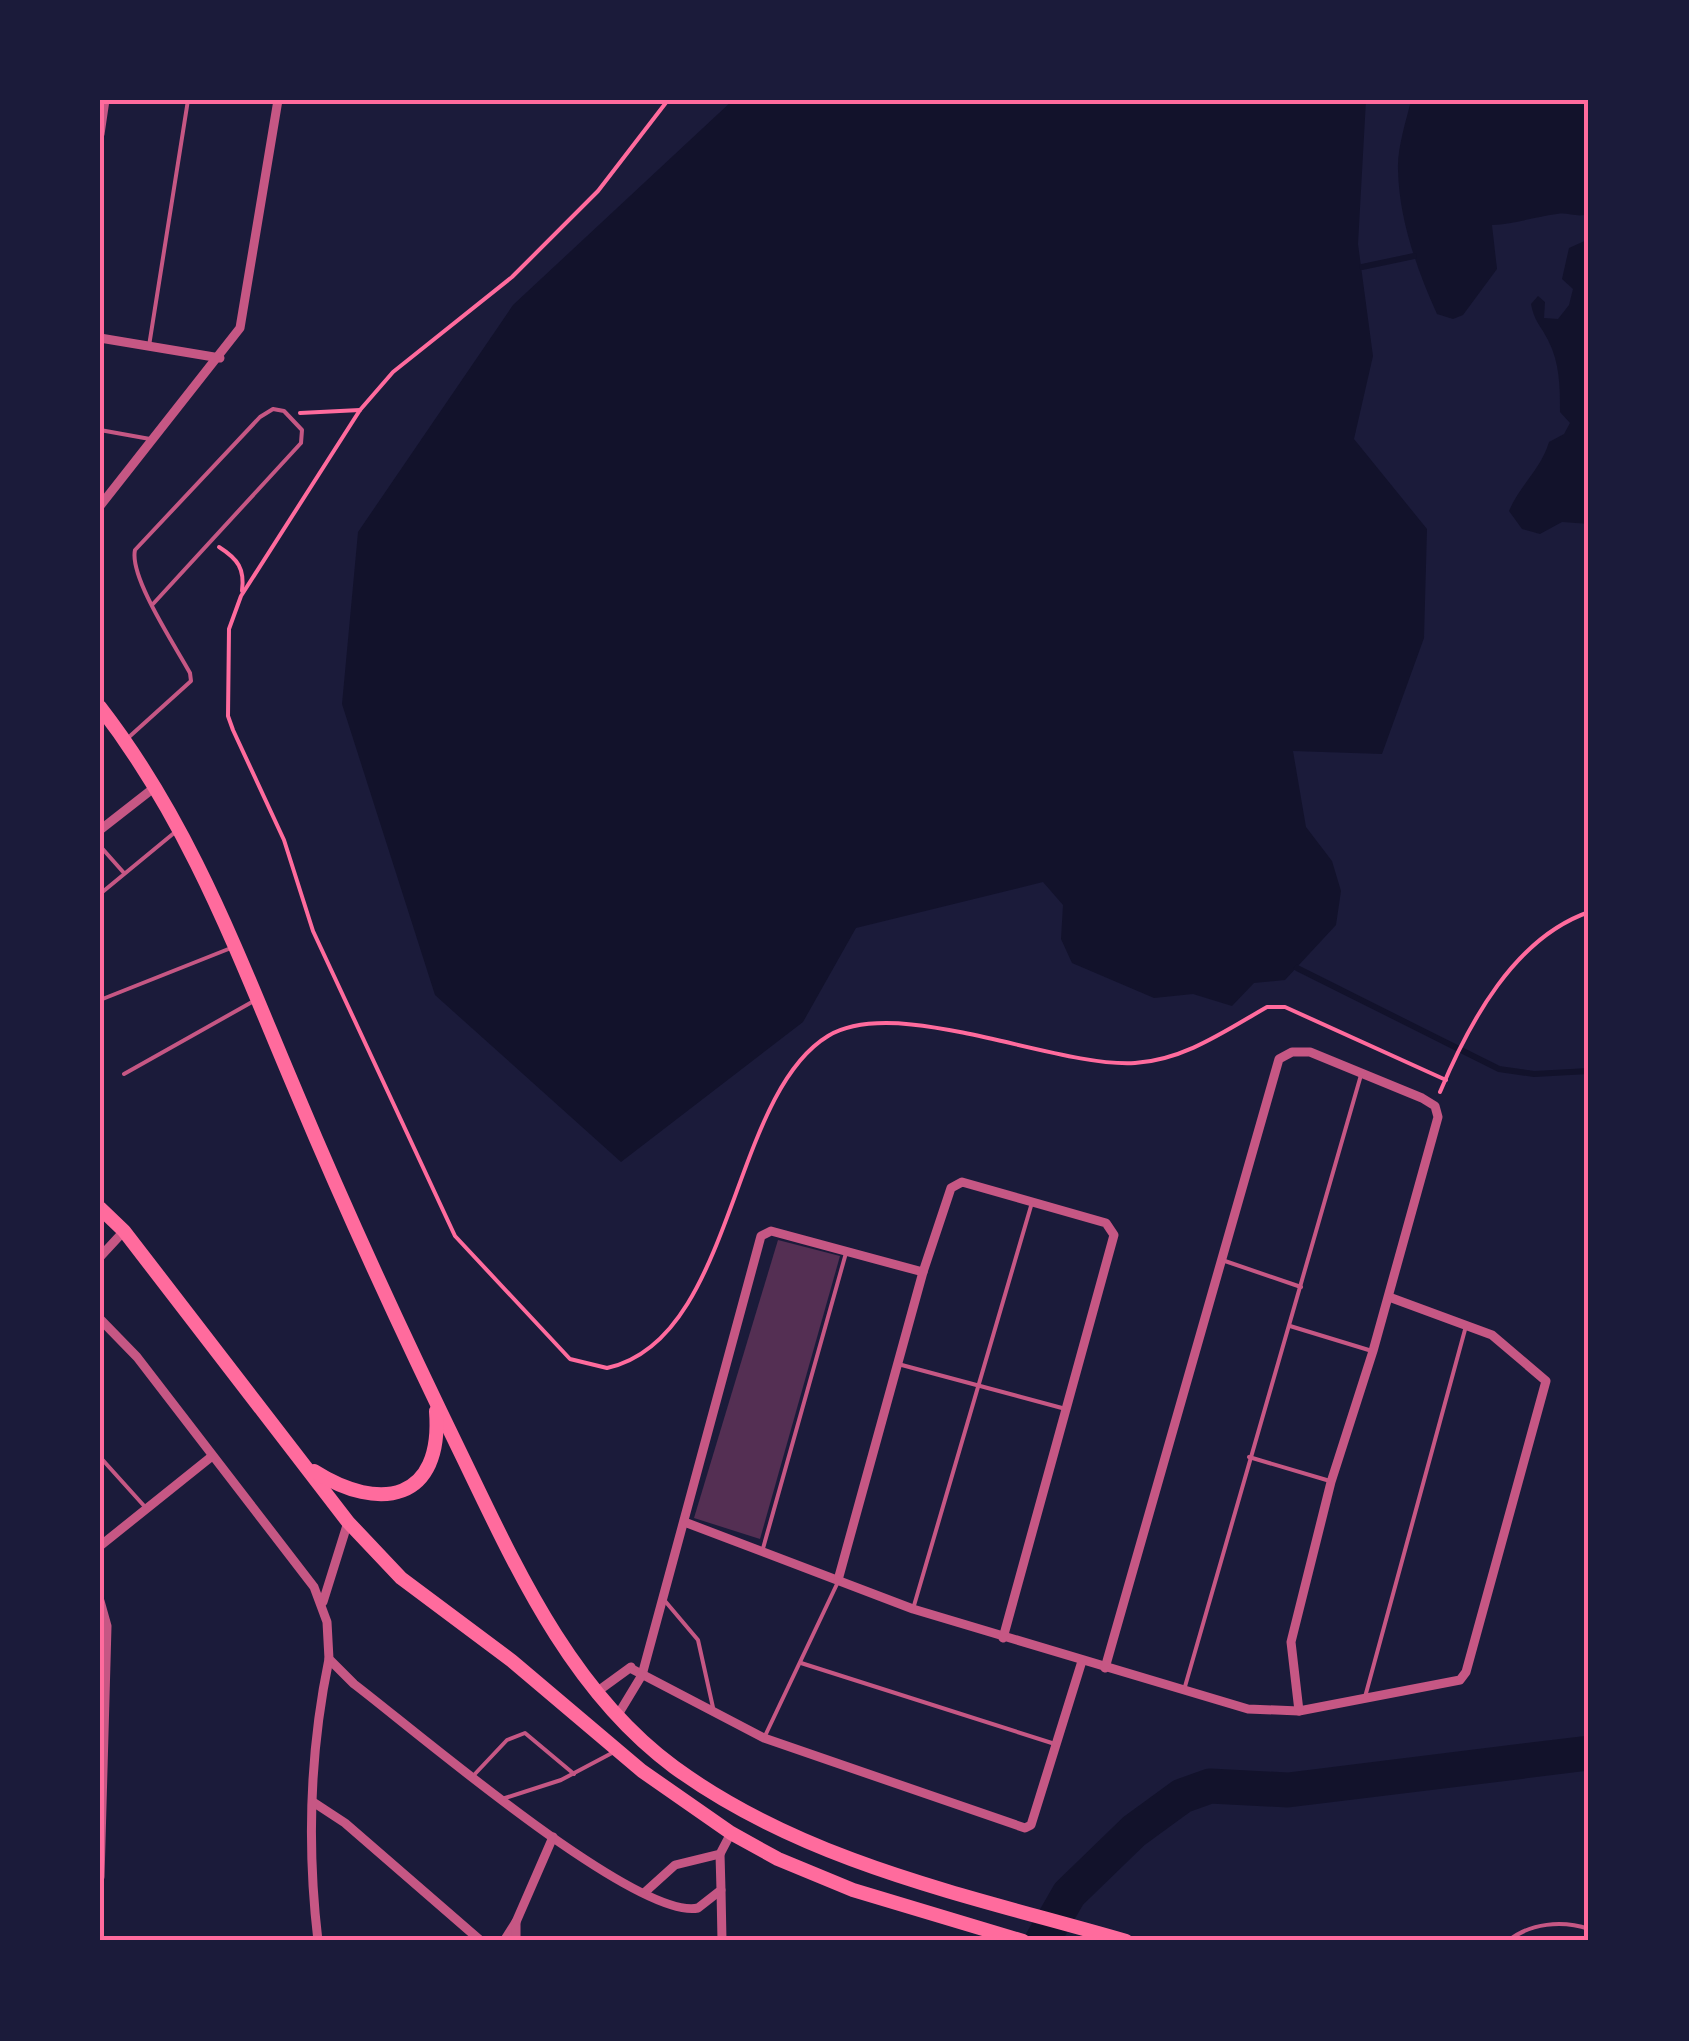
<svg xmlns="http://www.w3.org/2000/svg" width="1689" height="2041" font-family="Poppins,sans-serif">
  <rect width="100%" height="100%" fill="#1b1b3a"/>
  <g fill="#12122b">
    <polygon points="733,100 1366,100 1358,244 1373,356 1354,439 1427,529 1424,638 1382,754 1293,751 1306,827 1332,861 1341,891 1336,925 1285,980 1254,983 1232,1006 1193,994 1154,998 1072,963 1061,939 1063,905 1043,882 856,928 803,1022 621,1162 435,995 342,704 358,532 513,305"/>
    <path d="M1411,100h178v114c-13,4 -20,-2 -32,0 -23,3 -42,10 -65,11l5,44 -34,46 -10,4 -16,-5c-20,-44 -38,-95 -39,-144 -1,-22 8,-48 13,-70z"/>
    <path d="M1589,239v285l-27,-2 -22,12 -18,-5 -13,-18c11,-26 32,-42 40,-69l15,-8 6,-11 -10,-11c0,-24 0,-49 -12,-72 -7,-14 -14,-19 -17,-36l7,-8 7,6 -1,16 14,1 11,-14 4,-16 -11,-10 7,-31z"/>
  </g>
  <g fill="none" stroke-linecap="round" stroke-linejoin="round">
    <g stroke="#12122b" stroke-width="6">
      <polyline points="1362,267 1414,256"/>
      <polyline points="1297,968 1499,1069 1534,1074 1589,1071"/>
    </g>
    <polyline stroke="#12122b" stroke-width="35" points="1042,1941 1069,1894 1134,1831 1182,1796 1210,1786 1288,1790 1589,1753"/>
  </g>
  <polygon fill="#542f53" points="778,1240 840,1256 760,1539 694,1518"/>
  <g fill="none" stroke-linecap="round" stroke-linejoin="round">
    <g stroke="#ff6b9d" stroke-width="4">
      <path d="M668,100l-70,91 -86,86 -119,95 -33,38 -119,186 -12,33 -1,87 5,14 51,110 29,91 142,305 115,123 37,9c128,-28 122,-272 221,-332 69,-42 227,32 307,27 49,-3 90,-32 132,-56h18l161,73"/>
      <polyline points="300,413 360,410"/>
      <path d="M219,547c19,12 26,22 23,44"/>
      <path d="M1440,1092c29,-69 74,-154 149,-180"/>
    </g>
    <g stroke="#c65784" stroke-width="4">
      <polyline points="149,346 188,100"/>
      <polyline points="100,430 150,439"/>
      <path d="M129,737l62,-56 -1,-8c-14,-26 -61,-96 -55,-123l125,-133 13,-8 11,2 18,19 -1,13 -148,161"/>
      <polyline points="100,846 124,873"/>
      <polyline points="100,894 174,833"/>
      <polyline points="100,1000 231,948"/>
      <polyline points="124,1074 252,1002"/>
      <polyline points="1222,1260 1301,1287"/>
      <polyline points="1290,1326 1372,1351"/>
      <polyline points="898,1364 1062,1408"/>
      <polyline points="100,1457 146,1508"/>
      <polyline points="1249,1457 1330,1481"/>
      <polyline points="762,1552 846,1253"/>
      <polyline points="665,1601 698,1640 714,1712"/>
      <polyline points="913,1609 1031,1206"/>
      <polyline points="801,1663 1055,1744"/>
      <polyline points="1184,1690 1361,1075"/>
      <polyline points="1365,1697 1466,1326"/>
      <polyline points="764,1738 837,1584"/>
      <polyline points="473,1776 507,1740 525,1733 574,1774"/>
      <polyline points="502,1799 561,1780 612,1753"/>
      <path d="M1508,1941c22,-18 54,-21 81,-12"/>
    </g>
    <g stroke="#c65784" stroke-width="9">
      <polyline points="100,134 105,100"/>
      <polyline points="100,338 220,358"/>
      <polyline points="100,506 240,328 278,100"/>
      <polyline points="100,830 155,787"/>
      <polyline points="100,1257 124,1231"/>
      <path d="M100,1319l37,38 177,230 13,35 2,37 25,25c57,43 282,237 344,224l23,-18 -1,-36"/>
      <polyline points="687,1523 913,1609 1248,1709 1299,1711 1460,1680 1466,1672 1546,1381 1492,1335 1389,1297"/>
      <polyline points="100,1546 211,1457"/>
      <polyline points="838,1580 923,1272 951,1188 962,1182 1106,1223 1114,1235 1003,1638"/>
      <polyline points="100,1601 107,1626 100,1877"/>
      <polyline points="323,1602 348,1522"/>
      <polyline points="630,1668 764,1738 1025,1828 1031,1825 1082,1661"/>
      <polyline points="1105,1668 1279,1059 1292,1052 1310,1052 1422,1098 1435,1106 1438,1117 1373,1351 1331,1482 1291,1642 1299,1711"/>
      <polyline points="598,1691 631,1667"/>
      <polyline points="619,1713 642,1675 761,1236 771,1231 923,1272"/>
      <polyline points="313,1802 345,1823 481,1941"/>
      <polyline points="721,1890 722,1941"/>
      <polyline points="644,1893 675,1865 720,1854 731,1833"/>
      <path d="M318,1941c-11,-93 -8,-191 11,-282"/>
      <polyline points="504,1941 516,1922"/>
      <polyline points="516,1941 516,1922 553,1837"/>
    </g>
    <g stroke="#ff6b9d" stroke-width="14">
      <path d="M100,707c92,119 139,251 197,387 52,124 108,245 167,366 53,110 108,232 210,307 133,97 297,129 452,174"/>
      <polyline points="100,1208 124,1231 348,1522 401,1578 512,1661 642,1771 731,1833 778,1859 853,1890 1023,1941"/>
      <path d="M314,1471c66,42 129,30 122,-60"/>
    </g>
  </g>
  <rect width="1689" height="2041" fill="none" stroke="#1b1b3a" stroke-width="205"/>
  <rect x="102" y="102" width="1484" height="1836" fill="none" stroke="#ff6b9d" stroke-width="4"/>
</svg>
